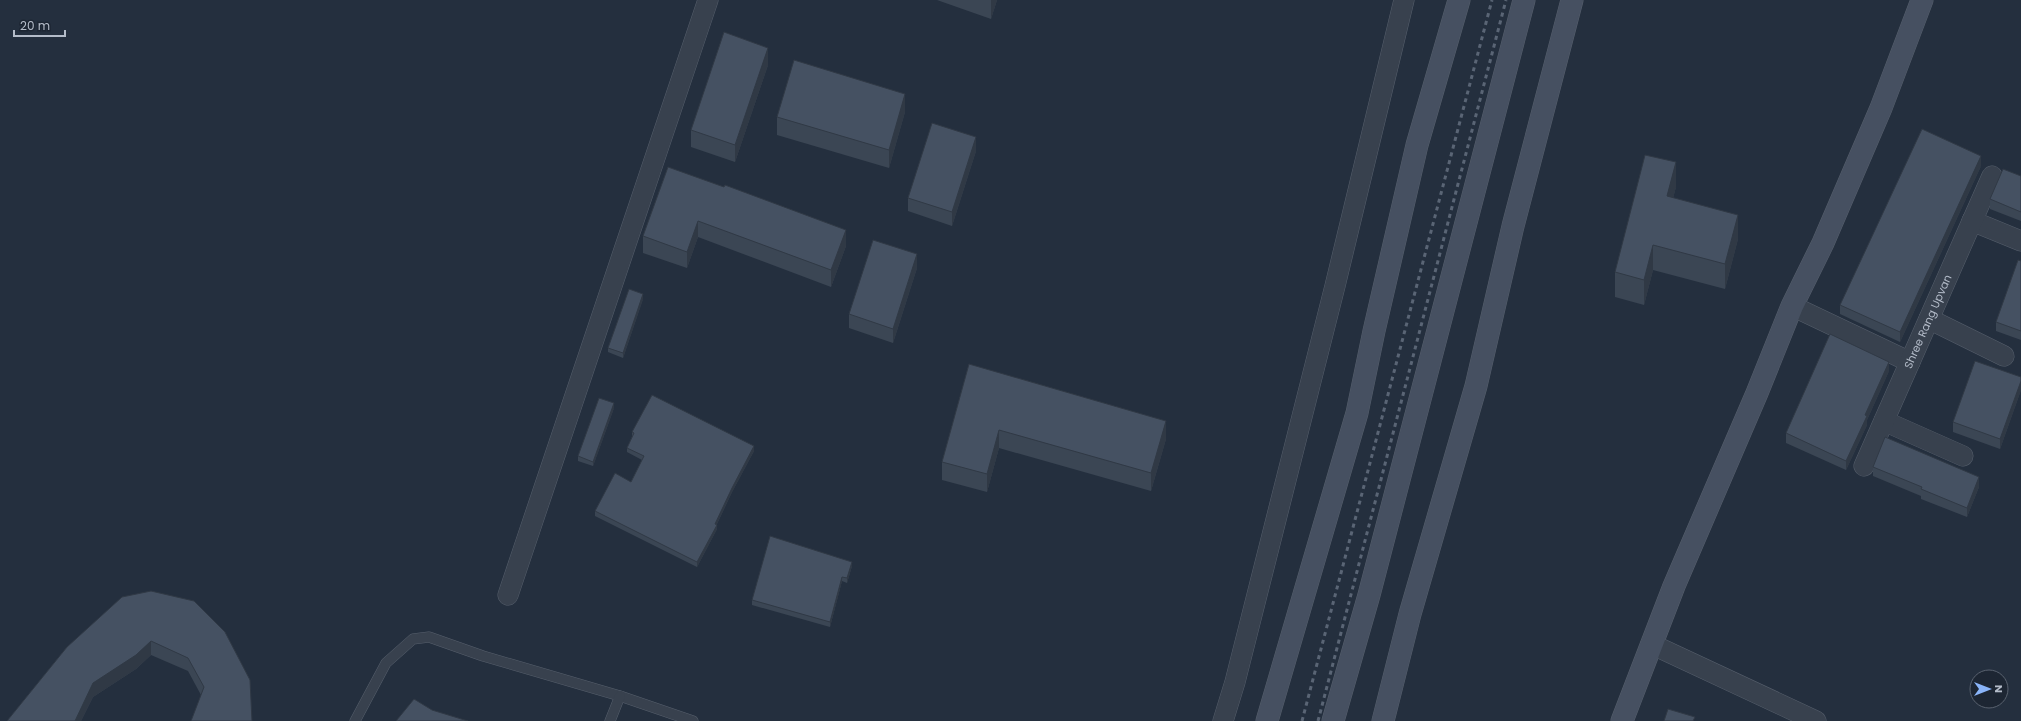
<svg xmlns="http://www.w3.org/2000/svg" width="2021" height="721" font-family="Poppins,sans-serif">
  <rect width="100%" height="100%" fill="#242f3e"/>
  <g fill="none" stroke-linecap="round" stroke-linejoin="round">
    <g stroke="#565f6c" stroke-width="11">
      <g id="lane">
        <polyline points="355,721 386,663 413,639 429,637 483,656 620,696 693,721"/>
        <polyline points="610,721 620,696"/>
      </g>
    </g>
    <g stroke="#565f6c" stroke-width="21">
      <g id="street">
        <polyline points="1972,221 2021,241"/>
        <polyline points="1792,306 1910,362"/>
        <polyline points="1929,319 2004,356"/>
        <polyline points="1884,421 1963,456"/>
        <path id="s1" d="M1864,466l128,-290"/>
        <polyline points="508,595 708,0"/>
        <polyline points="1651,644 1816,721"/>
        <polyline points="1223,721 1235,682 1335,286 1404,0"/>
      </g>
    </g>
    <g stroke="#565f6c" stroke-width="23">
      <g id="secondary">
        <polyline points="1267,721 1357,413 1374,331 1417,145 1459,0"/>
        <polyline points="1333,721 1369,595 1524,0"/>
        <polyline points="1383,721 1410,614 1476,386 1513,226 1572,0"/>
        <polyline points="1622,721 1674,586 1757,393 1792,306 1823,243 1881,108 1922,0"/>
      </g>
    </g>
    <use href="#lane" stroke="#38414e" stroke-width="10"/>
    <use href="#street" stroke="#38414e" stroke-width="20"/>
    <use href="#secondary" stroke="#465061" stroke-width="22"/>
    <g stroke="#5a6575" stroke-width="3" stroke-dasharray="4 4" stroke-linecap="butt">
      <polyline points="1302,721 1492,0"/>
      <polyline points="1318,721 1506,0"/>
    </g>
  </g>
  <g fill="#3b4654">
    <polygon points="937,0 997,0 991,19"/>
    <polygon points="768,65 735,162 691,147 691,130"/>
    <polygon points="905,112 889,168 777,135 777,117"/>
    <polygon points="976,151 952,226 908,211 908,198"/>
    <polygon points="1981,166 1900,342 1840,314 1840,305"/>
    <polygon points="668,167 846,246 831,287 698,237 687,268 643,253 643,236"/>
    <polygon points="2021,176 2021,221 1990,209 1990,199"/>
    <polygon points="1676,187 1673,198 1738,239 1725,289 1653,270 1644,305 1615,297 1615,272"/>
    <polygon points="2021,261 2021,340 1996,331 1996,322"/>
    <polygon points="917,268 893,343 849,328 849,314"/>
    <polygon points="643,299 623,358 608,352 608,348"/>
    <polygon points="969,364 1166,439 1151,491 999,448 987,492 942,480 942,462"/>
    <polygon points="1889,371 1867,420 1867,425 1846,470 1786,443 1786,433"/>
    <polygon points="2021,377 2021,390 2000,449 1953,432 1953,422"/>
    <polygon points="614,408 593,466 578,461 578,456"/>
    <polygon points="632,432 754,451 732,492 717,524 717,529 697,567 595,516 595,511 631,482 642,460 627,452 627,448 632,437"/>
    <polygon points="1873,467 1979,487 1967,517 1921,499 1921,496 1873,476"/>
    <polygon points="852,566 847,583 842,581 830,627 752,605 752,600"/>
    <polygon points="225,632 201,695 188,671 151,655 136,669 93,697 81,721 7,721 67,647"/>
  </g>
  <g fill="#303945">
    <polygon points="991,0 997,0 991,19"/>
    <polygon points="768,48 768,65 735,162 735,145"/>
    <polygon points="905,94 905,112 889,168 889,150"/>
    <polygon points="976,137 976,151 952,226 952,212"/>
    <polygon points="1981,156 1981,166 1900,342 1900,332"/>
    <polygon points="1676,162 1676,187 1667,221 1667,196"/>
    <polygon points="1738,215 1738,239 1725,289 1725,264"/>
    <polygon points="698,221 698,237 687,268 687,252"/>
    <polygon points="846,230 846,246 831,287 831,270"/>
    <polygon points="1653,245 1653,270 1644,305 1644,280"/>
    <polygon points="917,254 917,268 893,343 893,329"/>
    <polygon points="643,294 643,299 623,358 623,353"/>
    <polygon points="1889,362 1889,371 1867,420 1867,425 1846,470 1846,461 1865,415"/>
    <polygon points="2021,381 2021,390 2000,449 2000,439"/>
    <polygon points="614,403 614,408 593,466 593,462"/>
    <polygon points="1166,421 1166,439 1151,491 1151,473"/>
    <polygon points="999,430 999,448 987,492 987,474"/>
    <polygon points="754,446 754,451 732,492 715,528 715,524 732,488"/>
    <polygon points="1979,477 1979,487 1967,517 1967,508"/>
    <polygon points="717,525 717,529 697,567 697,562"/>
    <polygon points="852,562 852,566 847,583 847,578"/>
    <polygon points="842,577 842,581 830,627 830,622"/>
    <polygon points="151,641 151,655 136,669 93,697 81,721 75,721 93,683"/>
  </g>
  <g fill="#455162" stroke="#303945">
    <polygon points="724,32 768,48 735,145 691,130"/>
    <polygon points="794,60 905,94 889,150 777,117"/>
    <polygon points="932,123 976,137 952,212 908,198"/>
    <polygon points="1922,129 1981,156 1900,332 1840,305"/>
    <polygon points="1645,155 1676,162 1667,196 1738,215 1725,264 1653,245 1644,280 1615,272"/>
    <polygon points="668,167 724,187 725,185 846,230 831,270 698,221 687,252 643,236"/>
    <polygon points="2003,169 2021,176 2021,212 1990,199"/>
    <polygon points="873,240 917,254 893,329 849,314"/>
    <polygon points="2018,260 2021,261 2021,331 1996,322"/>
    <polygon points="629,289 643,294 623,353 608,348"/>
    <polygon points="1830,334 1889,362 1865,415 1867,416 1846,461 1786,433"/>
    <polygon points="1975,361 2021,377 2021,381 2000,439 1953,422"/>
    <polygon points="969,364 1166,421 1151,473 999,430 987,474 942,462"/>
    <polygon points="652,395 754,446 732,488 715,524 717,525 697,562 595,511 615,473 631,482 644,456 627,448 634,433 632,432"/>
    <polygon points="599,398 614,403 593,462 578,456"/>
    <polygon points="1885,437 1979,477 1967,508 1921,489 1922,487 1873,467"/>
    <polygon points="770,536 852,562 847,578 842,577 830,622 752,600"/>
    <polygon points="151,591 194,601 225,632 250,680 252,721 191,721 204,687 188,658 151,641 136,655 93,683 75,721 7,721 67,647 122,597"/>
    <polygon points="414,699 432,710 468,721 396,721"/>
    <polygon points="1668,709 1695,717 1693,721 1664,721"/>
  </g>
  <g text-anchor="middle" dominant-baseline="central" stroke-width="3" stroke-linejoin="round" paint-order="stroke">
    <g font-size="11" fill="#b4bcc9" stroke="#1d2633">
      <text stroke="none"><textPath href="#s1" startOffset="158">Shree Rang Upvan</textPath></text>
    </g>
  </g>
  <g transform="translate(1989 689) rotate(90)"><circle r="19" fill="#1d2633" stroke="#59626f"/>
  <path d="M0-3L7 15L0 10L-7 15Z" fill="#8ab4f8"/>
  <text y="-6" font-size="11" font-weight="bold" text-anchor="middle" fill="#b4bcc9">N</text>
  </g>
  <path d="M14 30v6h51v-6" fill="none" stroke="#b4bcc9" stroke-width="2"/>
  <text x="20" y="30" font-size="12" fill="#b4bcc9" stroke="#1d2633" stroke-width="3" paint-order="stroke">20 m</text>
</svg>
